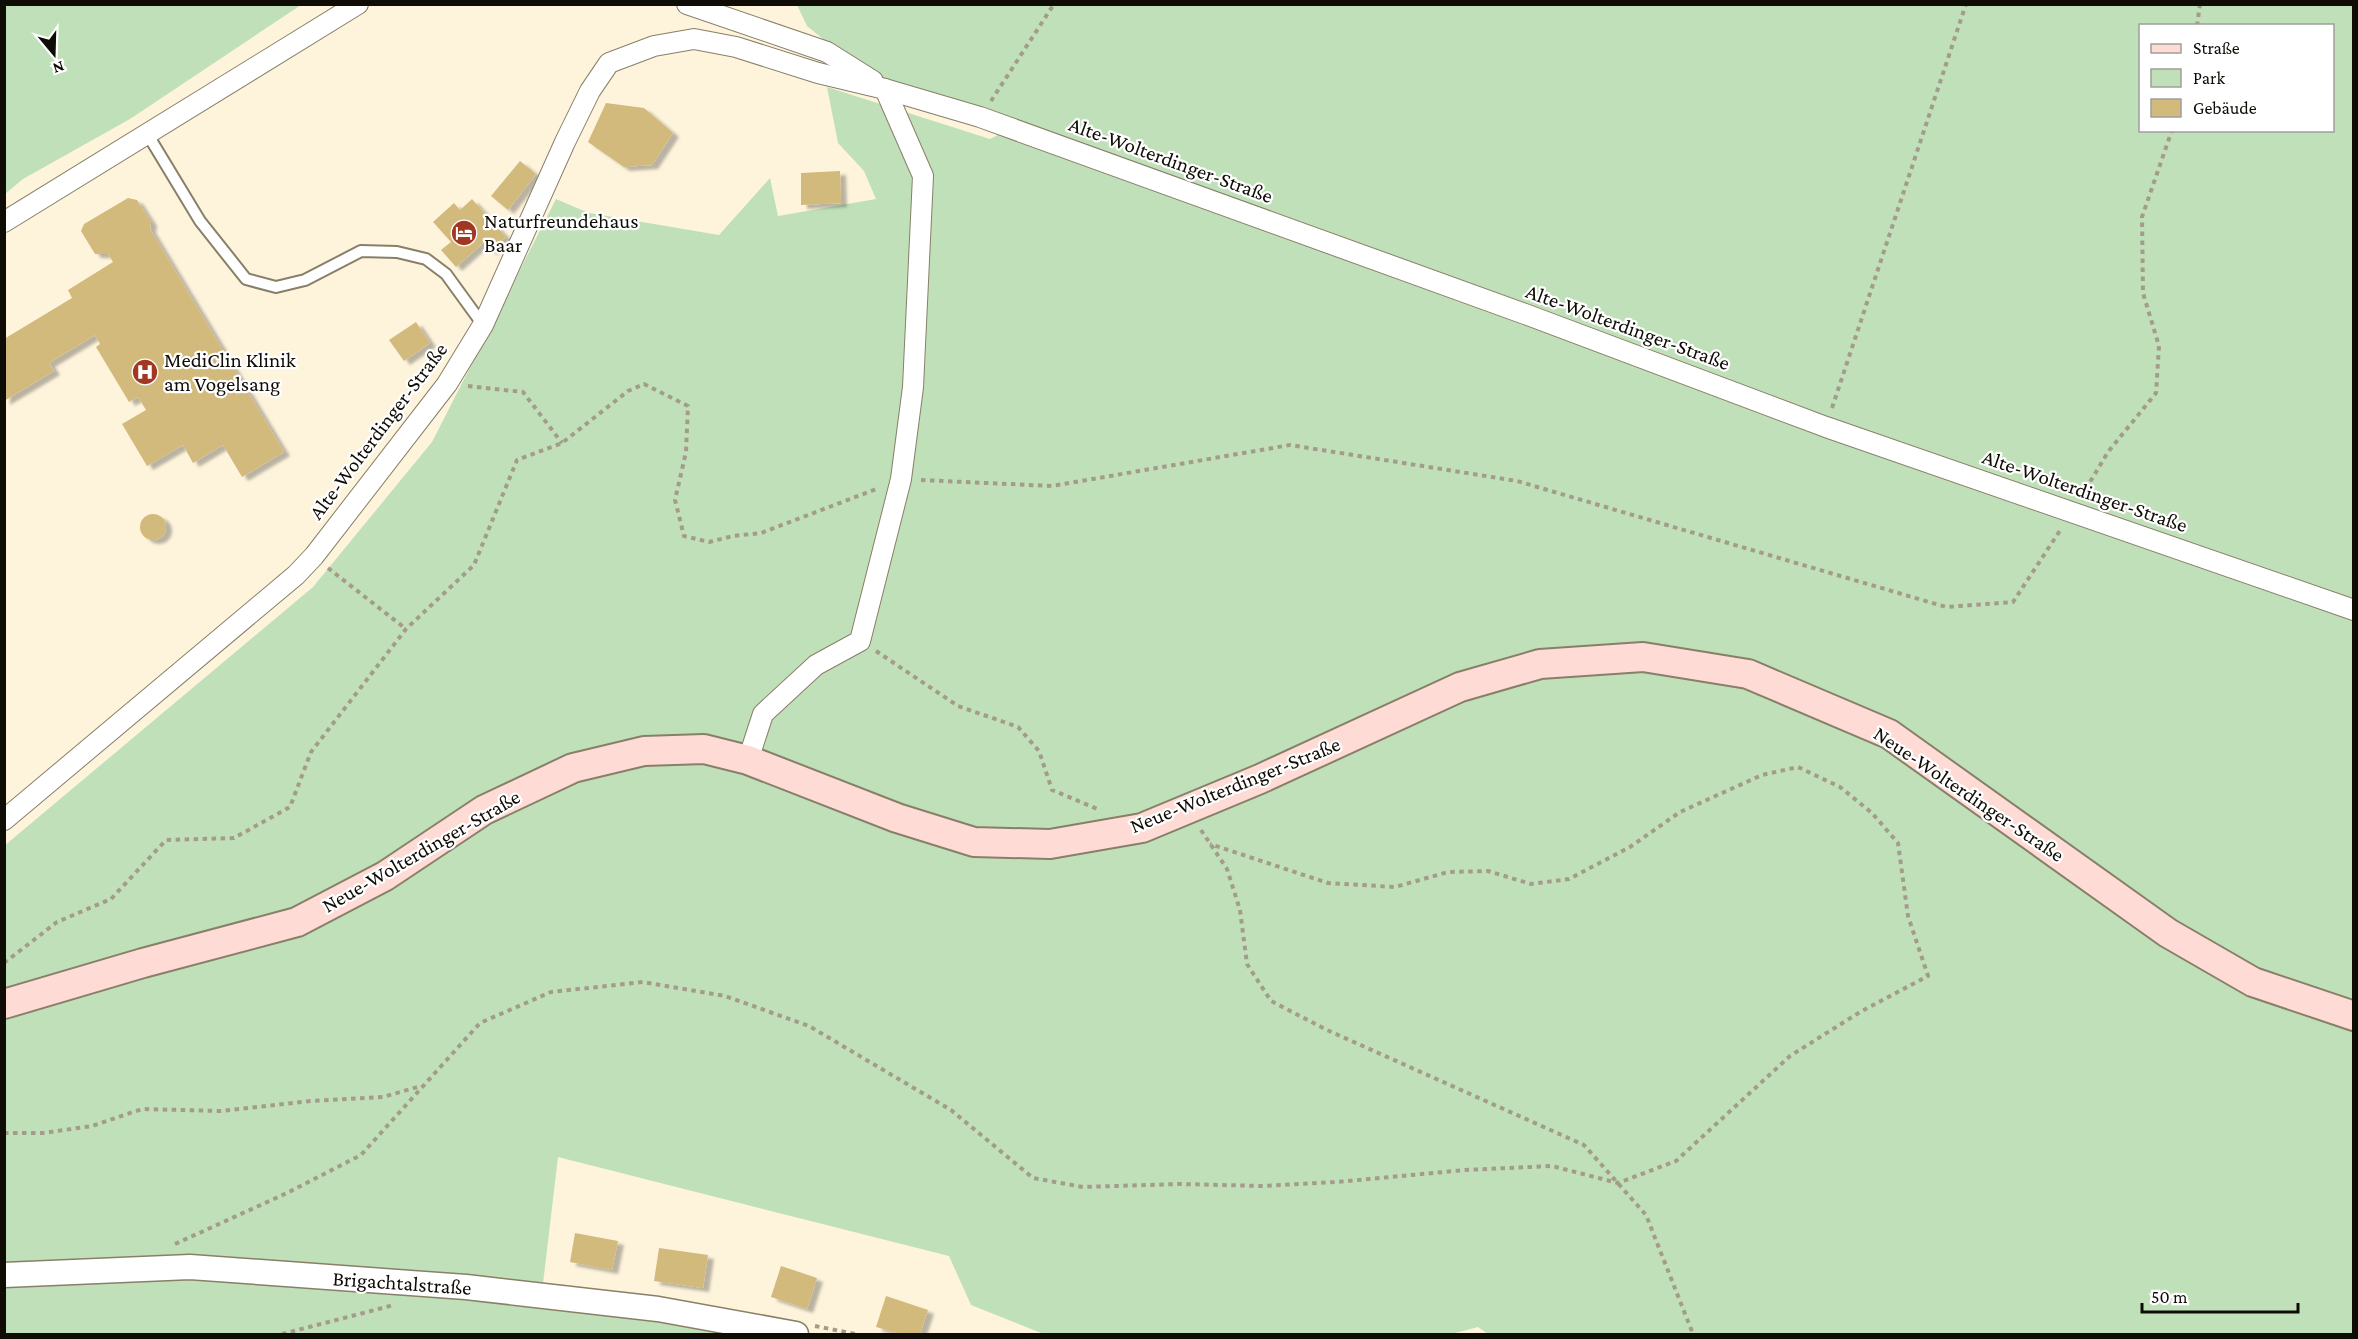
<svg xmlns="http://www.w3.org/2000/svg" width="2358" height="1339" font-family="'Crimson Pro',serif">
  <defs>
    <filter id="shadow"><feDropShadow dx="6" dy="4" stdDeviation="1.5" flood-color="#0004"/></filter>
  </defs>
  <rect width="100%" height="100%" fill="#fef4dc"/>
  <g fill="#c0e0b9" fill-rule="evenodd">
    <polygon points="5,4 301,4 301,5 130,119 23,179 5,194"/>
    <path d="M797,5h1556v1329h-865l-10,-7 -27,7h-407l-73,-29 -22,-49 -391,-99 -18,152 102,10 78,15h-715l-1,-488 309,-259 119,-145 124,-243 33,14 130,22 51,-57 8,38 98,-17 -12,-28 -26,-28 -11,-56 163,52 21,-11 -126,-39 -78,-63zM2140,26h192v104h-192z"/>
  </g>
  <g fill="#d2ba7d" filter="url(#shadow)">
    <polygon points="606,103 644,108 673,133 652,165 624,167 588,142"/>
    <polygon points="520,161 536,174 508,210 491,196"/>
    <polygon points="840,171 841,203 801,205 801,173"/>
    <polygon points="128,198 137,200 151,222 150,229 284,452 242,477 223,445 193,463 183,445 147,466 122,424 146,410 138,397 129,402 96,347 100,344 95,335 49,363 54,371 4,401 4,339 72,298 68,290 113,262 108,254 95,254 81,231 84,224"/>
    <polygon points="472,199 506,237 491,251 484,242 456,267 441,250 451,242 433,222 454,203 460,210"/>
    <polygon points="416,322 430,343 404,361 389,340"/>
    <circle cx="153" cy="527" r="13"/>
    <polygon points="575,1233 618,1241 612,1270 570,1262"/>
    <polygon points="659,1248 708,1255 703,1288 654,1281"/>
    <polygon points="781,1266 817,1278 807,1309 771,1297"/>
    <polygon points="886,1296 928,1310 920,1334 900,1334 876,1327"/>
  </g>
  <g fill="none" stroke-linecap="round" stroke-linejoin="round">
    <g stroke="#887f69" stroke-width="14">
      <polyline id="service" points="148,135 200,221 246,279 276,287 305,280 361,251 397,252 426,259 446,274 483,325"/>
    </g>
    <g stroke="#887f69" stroke-width="22">
      <g id="minor">
        <polyline points="687,4 827,52 873,81"/>
        <polyline points="4,222 358,4"/>
        <polyline points="748,760 763,714 816,665 860,641 901,479 913,387 923,176 885,89"/>
        <polyline points="4,820 296,575 314,556 447,384 483,325 565,142 590,91 609,63 654,46 694,39 736,47 818,73 885,89 980,117 1525,314 1826,427 2354,610"/>
      </g>
    </g>
    <g stroke="#887f69" stroke-width="27">
      <polyline id="tertiary" points="4,1275 190,1267 466,1287 658,1309 796,1334"/>
    </g>
    <g stroke="#887f69" stroke-width="32">
      <polyline id="secondary" points="4,1004 143,963 297,922 385,876 484,810 573,768 644,751 704,749 748,760 897,818 974,842 1050,844 1142,828 1260,779 1460,687 1540,664 1643,657 1748,674 1889,734 2168,933 2253,982 2354,1016"/>
    </g>
    <g stroke="#a49c8b" stroke-width="4" stroke-dasharray="4.5 4.5" stroke-linecap="butt">
      <polyline points="2197,26 2200,4"/>
      <polyline points="991,101 1054,4"/>
      <polyline points="468,386 523,392 562,443"/>
      <polyline points="1832,408 1966,4"/>
      <polyline points="921,480 1052,486 1290,445 1517,481 1946,607 2013,602 2061,529"/>
      <polyline points="2081,497 2108,452 2156,393 2159,346 2143,293 2142,217 2172,130"/>
      <polyline points="328,568 406,629"/>
      <polyline points="876,651 958,706 1018,727 1039,751 1052,790 1100,810"/>
      <polyline points="1201,830 1227,869 1240,910 1247,964 1271,1001 1327,1030 1584,1145 1646,1215 1693,1334"/>
      <polyline points="4,963 57,922 111,899 166,840 234,838 290,807 311,752 406,629 474,565 517,460 562,443 628,391 644,384 688,406 686,452 675,500 684,536 709,542 733,536 761,533 879,488"/>
      <polyline points="4,1133 43,1133 92,1126 142,1109 221,1111 311,1101 383,1097 421,1086"/>
      <polyline points="175,1244 287,1193 361,1155 480,1023 551,992 643,982 725,996 809,1026 951,1110 1033,1178 1083,1187 1180,1184 1263,1186 1337,1182 1465,1170 1552,1166 1618,1183 1676,1161 1790,1056 1860,1012 1928,976 1908,916 1898,843 1872,813 1840,787 1798,767 1762,775 1680,812 1630,847 1569,879 1531,884 1488,871 1448,872 1395,887 1328,883 1210,844"/>
      <polyline points="815,1326 855,1334"/>
      <polyline points="282,1334 394,1305"/>
    </g>
    <use href="#service" stroke="#fff" stroke-width="10"/>
    <use href="#minor" stroke="#fff" stroke-width="20"/>
    <use href="#tertiary" stroke="#fff" stroke-width="24"/>
    <use href="#secondary" stroke="#ffdbd6" stroke-width="28"/>
  </g>
  <defs>
    <g id="hotel-disc" transform="scale(1.35)"><circle r="9.5" fill="#a13821" stroke="#fff"/><path d="M-6-4.5h1.5V1H6V5H4.5V3h-9V5H-6ZM-4 0a1.8 1.8 0 1 1 3.6 0ZM.5 0V-2.5h3Q6-2.5 6 0Z" fill="#fff"/></g>
    <g id="hospital-disc" transform="scale(1.35)"><circle r="9.5" fill="#a13821" stroke="#fff"/><path d="M-5-5h3v3.5h4V-5h3V5h-3V1.5h-4V5h-3Z" fill="#fff"/></g>
  </defs>
  <g fill-rule="evenodd">
    <use href="#hotel-disc" x="464" y="233"/>
    <use href="#hospital-disc" x="145" y="372"/>
  </g>
  <g text-anchor="middle" dominant-baseline="central" stroke-width="4.5" stroke-linejoin="round" paint-order="stroke">
    <g font-size="21" fill="#0f0c05" stroke="#fff">
      <text transform="translate(1171 160) rotate(20)">Alte-Wolterdinger-Straße</text>
      <text transform="translate(1628 327) rotate(20)">Alte-Wolterdinger-Straße</text>
      <text transform="translate(378 431) rotate(-53)">Alte-Wolterdinger-Straße</text>
      <text transform="translate(2085 491) rotate(19)">Alte-Wolterdinger-Straße</text>
      <text transform="translate(1235 785) rotate(-22)">Neue-Wolterdinger-Straße</text>
      <text transform="translate(1969 794) rotate(34)">Neue-Wolterdinger-Straße</text>
      <text transform="translate(421 851) rotate(-30)">Neue-Wolterdinger-Straße</text>
      <text transform="translate(402 1283) rotate(4)">Brigachtalstraße</text>
    </g>
    <g font-size="21" fill="#0f0c05" stroke="#fff" text-anchor="start">
      <text x="484" y="221">Naturfreundehaus<tspan x="484" dy="24">Baar</tspan></text>
      <text x="164" y="360">MediClin Klinik<tspan x="164" dy="24">am Vogelsang</tspan></text>
    </g>
  </g>
  <rect width="2358" height="1339" fill="none" stroke="#0f0c05" stroke-width="12"/>
  <rect x="2139" y="24" width="195" height="108" fill="#ffffff" stroke="#9f9e9b" stroke-width="1.5"/>
  <rect x="2151" y="44" width="30" height="9" fill="#ffdbd6" stroke="#9f9e9b" stroke-width="1.5"/>
  <text x="2193" y="54" font-size="18" fill="#0f0c05">Straße</text>
  <rect x="2151" y="69" width="30" height="18" fill="#c0e0b9" stroke="#9f9e9b" stroke-width="1.5"/>
  <text x="2193" y="84" font-size="18" fill="#0f0c05">Park</text>
  <rect x="2151" y="99" width="30" height="18" fill="#d2ba7d" stroke="#9f9e9b" stroke-width="1.5"/>
  <text x="2193" y="114" font-size="18" fill="#0f0c05">Gebäude</text>
  <g transform="translate(54 54) rotate(161)" stroke="#ffffff" stroke-width="4.5" paint-order="stroke">
  <path d="M0-4.5L10 22L0 15L-10 22Z" fill="#0f0c05"/>
  <text y="-9" font-size="16" font-weight="bold" text-anchor="middle" fill="#0f0c05">N</text>
  </g>
  <path d="M2142 1303v9h156v-9" fill="none" stroke="#0f0c05" stroke-width="3"/>
  <text x="2151" y="1303" font-size="18" fill="#0f0c05" stroke="#ffffff" stroke-width="4.5" paint-order="stroke">50 m</text>
</svg>
